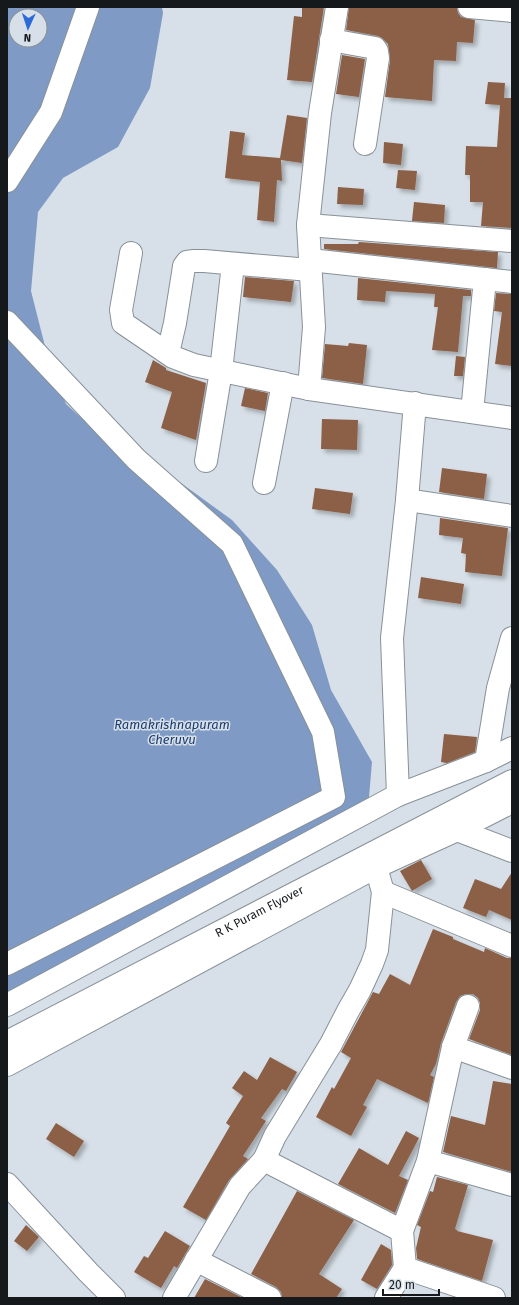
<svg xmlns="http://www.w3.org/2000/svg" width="519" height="1305" font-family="'Fira Sans',sans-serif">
  <defs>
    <filter id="shadow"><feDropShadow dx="3.5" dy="3.5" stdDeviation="2" flood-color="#0004"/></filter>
  </defs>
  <rect width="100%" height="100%" fill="#d7e0e8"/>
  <path fill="#7f9ac4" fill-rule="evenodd" d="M7,7h155l1,6 -13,75 -32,59 -55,31 -25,34 -7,79 18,71 17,42 33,30 53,28 80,58 45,50 35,55 19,65 41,72 -4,47 -361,188zM16,16h24v24h-24z"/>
  <g fill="#8c5f46" filter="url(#shadow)">
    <polygon points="302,7 324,7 312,82 287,80 294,16 302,17"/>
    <polygon points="349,7 457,7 458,13 461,17 475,20 473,43 457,42 456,61 434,60 432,101 385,97 390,60 388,44 382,38 378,36 346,30"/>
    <polygon points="342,55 365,59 359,97 336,94"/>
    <polygon points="488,82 505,83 504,98 512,98 512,228 481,226 483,202 470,202 470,175 465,175 466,146 497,147 500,105 485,104"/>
    <polygon points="287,115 307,118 302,163 281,160 282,181 277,180 274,222 257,220 260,182 225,178 230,131 245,133 242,155 280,158"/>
    <polygon points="384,142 403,144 401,165 383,163"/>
    <polygon points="398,170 417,171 415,190 396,188"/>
    <polygon points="338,187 364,189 363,205 337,204"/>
    <polygon points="414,202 445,205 444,223 412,221"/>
    <polygon points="359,242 498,252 497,268 324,249 324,244 358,244"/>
    <polygon points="245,277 294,281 291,302 243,297"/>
    <polygon points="358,278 471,290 471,296 463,296 458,352 432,350 438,307 434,307 435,294 386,291 385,302 357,300"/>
    <polygon points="496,293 512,294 512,366 495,364 502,312 494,311"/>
    <polygon points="349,343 367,345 363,384 322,378 325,344 348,346"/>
    <polygon points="456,356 465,357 463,376 454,376"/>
    <polygon points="153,360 166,368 166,370 206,383 196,440 161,428 172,392 145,382"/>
    <polygon points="245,388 268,393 265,411 241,406"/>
    <polygon points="322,419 358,420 357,450 321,449"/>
    <polygon points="442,468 487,474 484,499 439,492"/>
    <polygon points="315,488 353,493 350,514 312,509"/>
    <polygon points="440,518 508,528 502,576 465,572 466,554 461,553 463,538 439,535"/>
    <polygon points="421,577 464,584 461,604 418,598"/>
    <polygon points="444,734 477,737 475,752 447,763 441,762"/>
    <polygon points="421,860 432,879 412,891 400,871"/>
    <polygon points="512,872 512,920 489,910 486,917 463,908 475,879 501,889"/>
    <polygon points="433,929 453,937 453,939 484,952 485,948 507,958 512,958 512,1055 469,1039 480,1010 480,1003 478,998 473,994 466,994 460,996 456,1002 441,1043 436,1064 430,1075 434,1077 428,1103 377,1079 363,1105 367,1107 351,1136 316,1117 332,1087 334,1089 351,1058 341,1052 373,992 379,994 390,974 410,985"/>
    <polygon points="270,1057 297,1072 286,1091 282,1089 261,1118 266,1121 243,1156 248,1159 229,1180 206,1220 183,1207 230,1126 226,1123 243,1096 232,1088 244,1071 257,1080"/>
    <polygon points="493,1081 512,1084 512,1172 443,1152 451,1116 485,1125"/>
    <polygon points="56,1123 84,1141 74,1157 46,1139"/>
    <polygon points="406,1131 419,1138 399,1176 408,1180 395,1213 338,1184 359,1148 388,1165"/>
    <polygon points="437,1177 468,1185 455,1229 457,1230 457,1231 493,1240 482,1281 417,1259 416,1248 421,1227 417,1225 430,1191 433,1192"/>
    <polygon points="297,1191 354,1220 319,1274 342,1289 336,1298 282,1298 281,1292 276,1287 251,1274"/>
    <polygon points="26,1225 39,1237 27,1251 14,1241"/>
    <polygon points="165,1231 190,1246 177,1268 174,1266 161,1288 134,1272 144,1256 148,1258"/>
    <polygon points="381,1244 391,1250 392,1265 377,1289 361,1280"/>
    <polygon points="205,1279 243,1298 194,1298"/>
  </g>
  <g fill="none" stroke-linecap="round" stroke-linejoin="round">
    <g stroke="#889198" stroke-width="24">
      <g id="minor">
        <polyline points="469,7 512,11"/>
        <polyline points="331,40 375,48 377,51 378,58 365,144"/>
        <polyline points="7,181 51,112 88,7"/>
        <polyline points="308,225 512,241"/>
        <polyline points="131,253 121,310 123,323 173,357 194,365 309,389 512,418"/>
        <polyline points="310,260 512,282"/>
        <polyline points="7,322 136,459 232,544 323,732 334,797 7,964"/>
        <polyline points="168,353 175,323 183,273 184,266 187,262 194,261 204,261 310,270"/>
        <polyline points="309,389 314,327 308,225 320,113 337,7"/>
        <polyline points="472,412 485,279"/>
        <polyline points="206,461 221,371 233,264"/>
        <polyline points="264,483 283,383"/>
        <polyline points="407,500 512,516"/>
        <polyline points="486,761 498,688 512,638"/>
        <polyline points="398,795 392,638 407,500 415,403"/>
        <polyline points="457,830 512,851"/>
        <polyline points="383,892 512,946"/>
        <polyline points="7,1005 398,795 486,761 512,748"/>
        <polyline points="453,1047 512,1068"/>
        <polyline points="7,1065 376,867 457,830 512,802"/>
        <polyline points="264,1160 402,1231"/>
        <polyline points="428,1161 453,1047 468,1006"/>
        <polyline points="7,1184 88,1272 114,1298"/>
        <polyline points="196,1260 270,1298"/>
        <polyline points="405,1268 494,1298"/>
        <polyline points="174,1298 240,1186 264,1160 275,1136 331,1044 348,1011 360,990 372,964 377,950 383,892 376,867"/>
        <polyline points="386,1298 405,1268 402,1231 428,1161 512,1185"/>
      </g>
    </g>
    <g stroke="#889198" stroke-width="24">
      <g id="major">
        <path id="s1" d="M7,1042l505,-261"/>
      </g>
    </g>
    <use href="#minor" stroke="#fff" stroke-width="22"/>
    <use href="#major" stroke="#fff" stroke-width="22"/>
  </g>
  <g text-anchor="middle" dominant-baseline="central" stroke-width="3" stroke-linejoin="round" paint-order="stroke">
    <g font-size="12" fill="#16191c" stroke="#d7e0e8">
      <text stroke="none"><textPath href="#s1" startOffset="284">R K Puram Flyover</textPath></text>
    </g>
    <g font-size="13" font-style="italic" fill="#193a6e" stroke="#d7e0e8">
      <text x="172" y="724">Ramakrishnapuram<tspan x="172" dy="15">Cheruvu</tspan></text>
    </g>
  </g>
  <rect width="519" height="1305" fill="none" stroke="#16191c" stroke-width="16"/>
  <g transform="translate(28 28) rotate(183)"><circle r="19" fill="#d7e0e8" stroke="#8a9096"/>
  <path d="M0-3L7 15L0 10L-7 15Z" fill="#2d69d7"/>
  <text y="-6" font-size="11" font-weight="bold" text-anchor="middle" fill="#16191c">N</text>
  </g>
  <path d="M383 1289v6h56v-6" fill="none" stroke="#16191c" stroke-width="2"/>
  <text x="389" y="1289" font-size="12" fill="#16191c" stroke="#d7e0e8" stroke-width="3" paint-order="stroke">20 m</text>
</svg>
